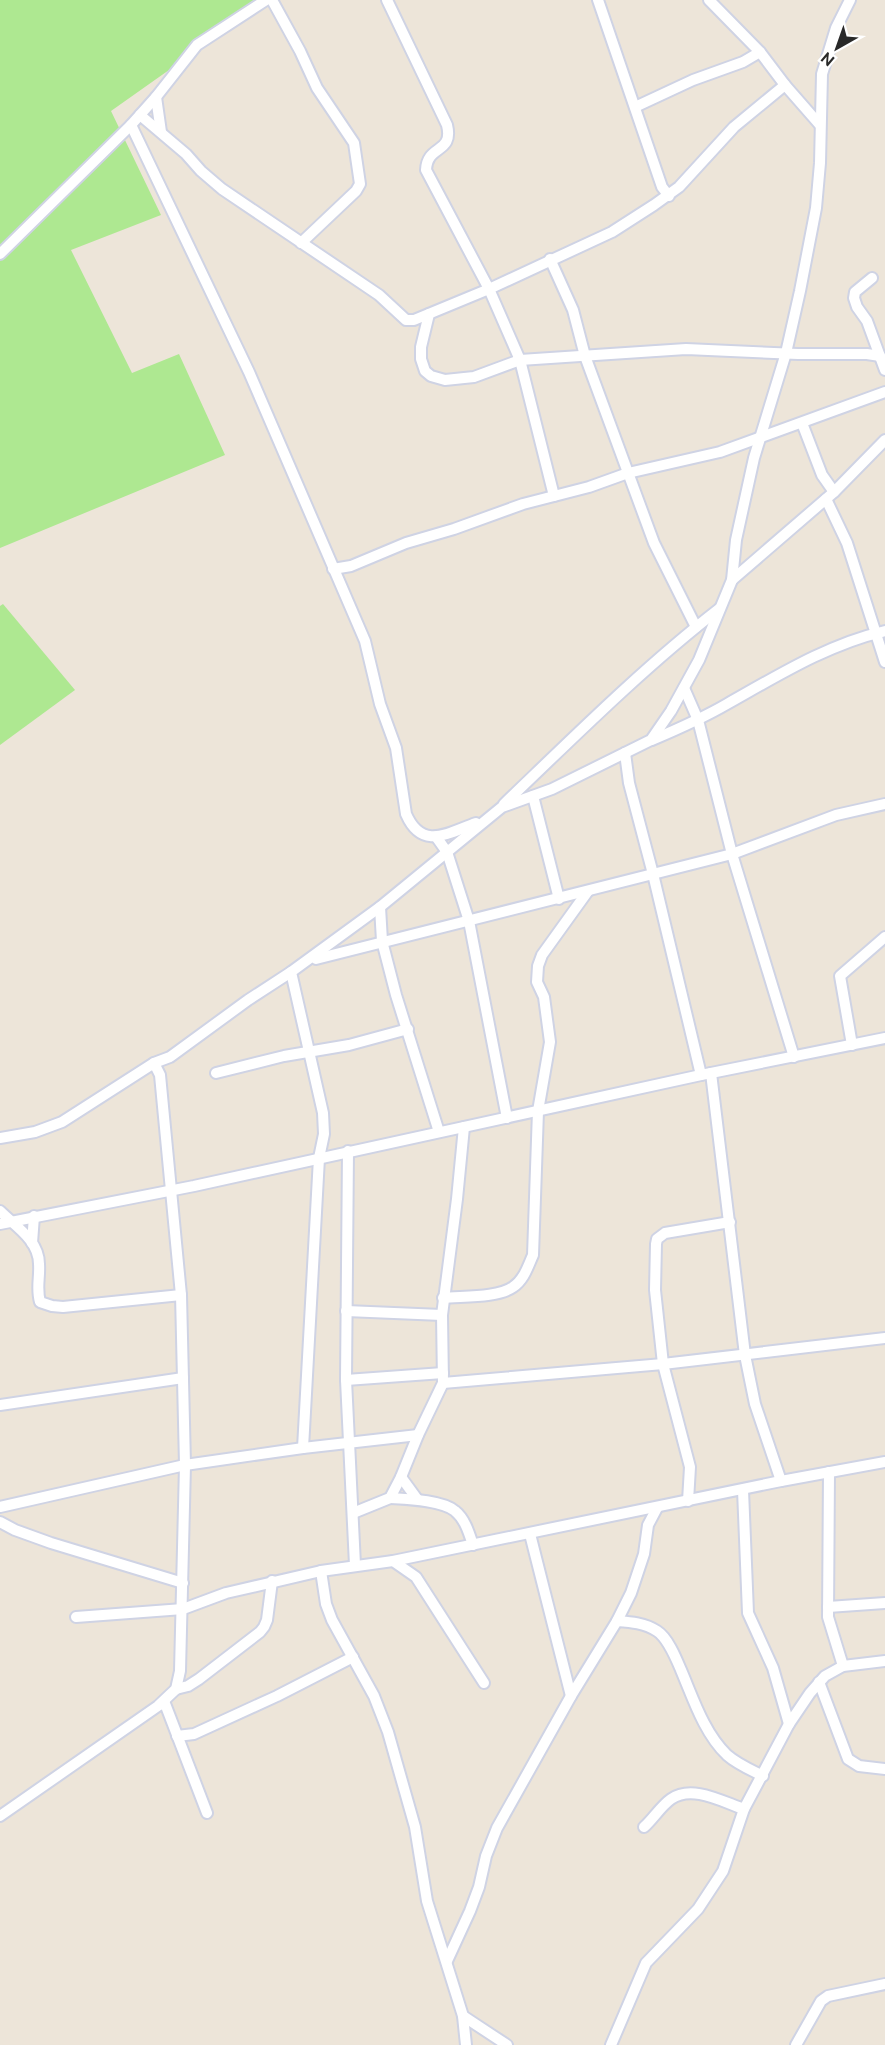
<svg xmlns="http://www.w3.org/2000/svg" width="885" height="2045" font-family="Ubuntu,sans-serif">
  <rect width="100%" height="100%" fill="#ede5d9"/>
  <g fill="#aee891">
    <polygon points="0,0 263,0 210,41 111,111 161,215 71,250 132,373 179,354 225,455 0,548"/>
    <polygon points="3,604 75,690 0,745 0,606"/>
  </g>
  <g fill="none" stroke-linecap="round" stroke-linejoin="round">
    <g stroke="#cfd3e4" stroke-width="14">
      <g id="minor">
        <polyline points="272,0 300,51 317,88 354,143 360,184 356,191 301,243"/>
        <path d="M387,0l60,125c7,29 -20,19 -21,45l63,119 31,71 34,136"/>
        <polyline points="598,0 662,187 669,196"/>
        <polyline points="709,0 760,52 785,85 820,125"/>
        <polyline points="156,97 161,132"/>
        <polyline points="635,107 693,80 743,62 760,52"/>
        <polyline points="140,115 186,154 201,171 222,189 379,295 406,320 414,320 489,289 612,232 654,205 679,187 734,127 785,85"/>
        <path d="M131,125l118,247 116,269 15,63 16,44 10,66c16,37 42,19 70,9"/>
        <polyline points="0,254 131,125 156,97 197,45 266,0"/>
        <polyline points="550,259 573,310 585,356 654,543 696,627"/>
        <polyline points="872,278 855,292 854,298 857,307 867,321 885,370"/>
        <polyline points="429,314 421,347 421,359 425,371 431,376 445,380 474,377 520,360 686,349 798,354 867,354 880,356"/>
        <polyline points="802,423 822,475 834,492"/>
        <polyline points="826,499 847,543 885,662"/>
        <polyline points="333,569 351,566 406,543 454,529 523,504 589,487 628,473 720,452 885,392"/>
        <polyline points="732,580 834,492 885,440"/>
        <polyline points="684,688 698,720 732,854 794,1057"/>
        <path d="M652,740c26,-11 51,-22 75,-36 50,-28 101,-60 158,-73"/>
        <polyline points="625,753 629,783 653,874 701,1075"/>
        <polyline points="533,796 559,899"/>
        <path d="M504,804c70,-67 139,-136 215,-195"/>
        <polyline points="437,838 447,852 469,921 507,1118"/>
        <polyline points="380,907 382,941 396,995 439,1132"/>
        <polyline points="316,959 732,854 836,815 885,804"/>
        <polyline points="852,1045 840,976 885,937"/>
        <polyline points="216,1073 284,1056 349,1045 408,1029"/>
        <polyline points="711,1073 745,1355 755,1404 781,1481"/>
        <polyline points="0,1138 35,1132 62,1122 154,1063 170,1057 248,1000 291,972"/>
        <polyline points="348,1151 346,1380 355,1565"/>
        <path d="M0,1211c15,15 39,29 39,53 1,14 -3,24 1,38l12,4 11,1 118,-12"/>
        <polyline points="0,1224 194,1186 701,1075 885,1038"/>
        <polyline points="32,1243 34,1216"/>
        <path d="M443,1298c19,-2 55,0 70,-11 11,-7 15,-21 20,-32l5,-144 12,-69 -6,-45 -7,-15 1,-16 4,-11 46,-64"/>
        <polyline points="346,1311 442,1315"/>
        <polyline points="346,1380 443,1373"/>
        <polyline points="443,1383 663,1364 885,1338"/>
        <polyline points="0,1405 183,1378"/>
        <polyline points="303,1448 319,1158 324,1134 323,1113 291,972 380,907 502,807 552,789 651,740 671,711 699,660 732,580 736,540 754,458 786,353 800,291 816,208 820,163 822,74 836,28 850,0"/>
        <polyline points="829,1472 828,1617 843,1666"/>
        <polyline points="401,1477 417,1499"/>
        <polyline points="743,1490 748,1613 773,1668 789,1724"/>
        <path d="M390,1498c16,1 52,2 65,13 10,8 14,22 18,34"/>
        <polyline points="688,1501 690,1467 663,1364 655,1290 656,1244 657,1239 665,1233 730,1222"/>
        <polyline points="0,1507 185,1465 303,1448 418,1435"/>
        <polyline points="353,1513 390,1498 401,1477 418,1435 443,1383 442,1315 457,1199 464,1127"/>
        <polyline points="0,1522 15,1530 51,1543 183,1583"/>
        <polyline points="530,1534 571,1696"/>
        <polyline points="393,1561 416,1577 484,1683"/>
        <polyline points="321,1571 326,1604 332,1620 374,1696 388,1732 415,1827 427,1901 463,2016 466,2045"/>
        <polyline points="828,1607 885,1603"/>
        <polyline points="76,1617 183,1609 226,1593 321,1571 393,1561 781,1481 885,1462"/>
        <path d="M617,1621c14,1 28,2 40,10 11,7 19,27 24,39 12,28 23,63 46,85 10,9 24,15 36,21"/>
        <polyline points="819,1682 848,1759 859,1766 885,1769"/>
        <polyline points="176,1689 188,1686 199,1679 260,1632 264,1627 267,1620 272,1581"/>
        <polyline points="164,1701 207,1813"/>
        <polyline points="177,1736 194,1734 277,1696 353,1657"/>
        <polyline points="0,1816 158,1706 176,1689 180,1671 185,1465 181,1295 160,1075 154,1063"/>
        <path d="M644,1827c9,-8 17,-21 27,-28 21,-15 52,3 73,10"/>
        <polyline points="447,1961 470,1911 479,1887 486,1856 497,1828 571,1696 617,1621 631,1593 644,1554 648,1525 657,1508"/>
        <polyline points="463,2016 507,2045"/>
        <polyline points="611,2045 646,1963 698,1909 723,1871 744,1809 789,1724 810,1693 825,1676 843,1666 885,1661"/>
        <polyline points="796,2045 821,2001 828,1996 885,1984"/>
      </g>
    </g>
    <use href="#minor" stroke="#fff" stroke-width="10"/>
  </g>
  <g transform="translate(837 48) rotate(220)" stroke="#ffffff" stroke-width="4.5" paint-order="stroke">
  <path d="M0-4.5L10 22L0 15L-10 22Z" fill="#292929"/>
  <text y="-9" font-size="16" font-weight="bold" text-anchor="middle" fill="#292929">N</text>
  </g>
</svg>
